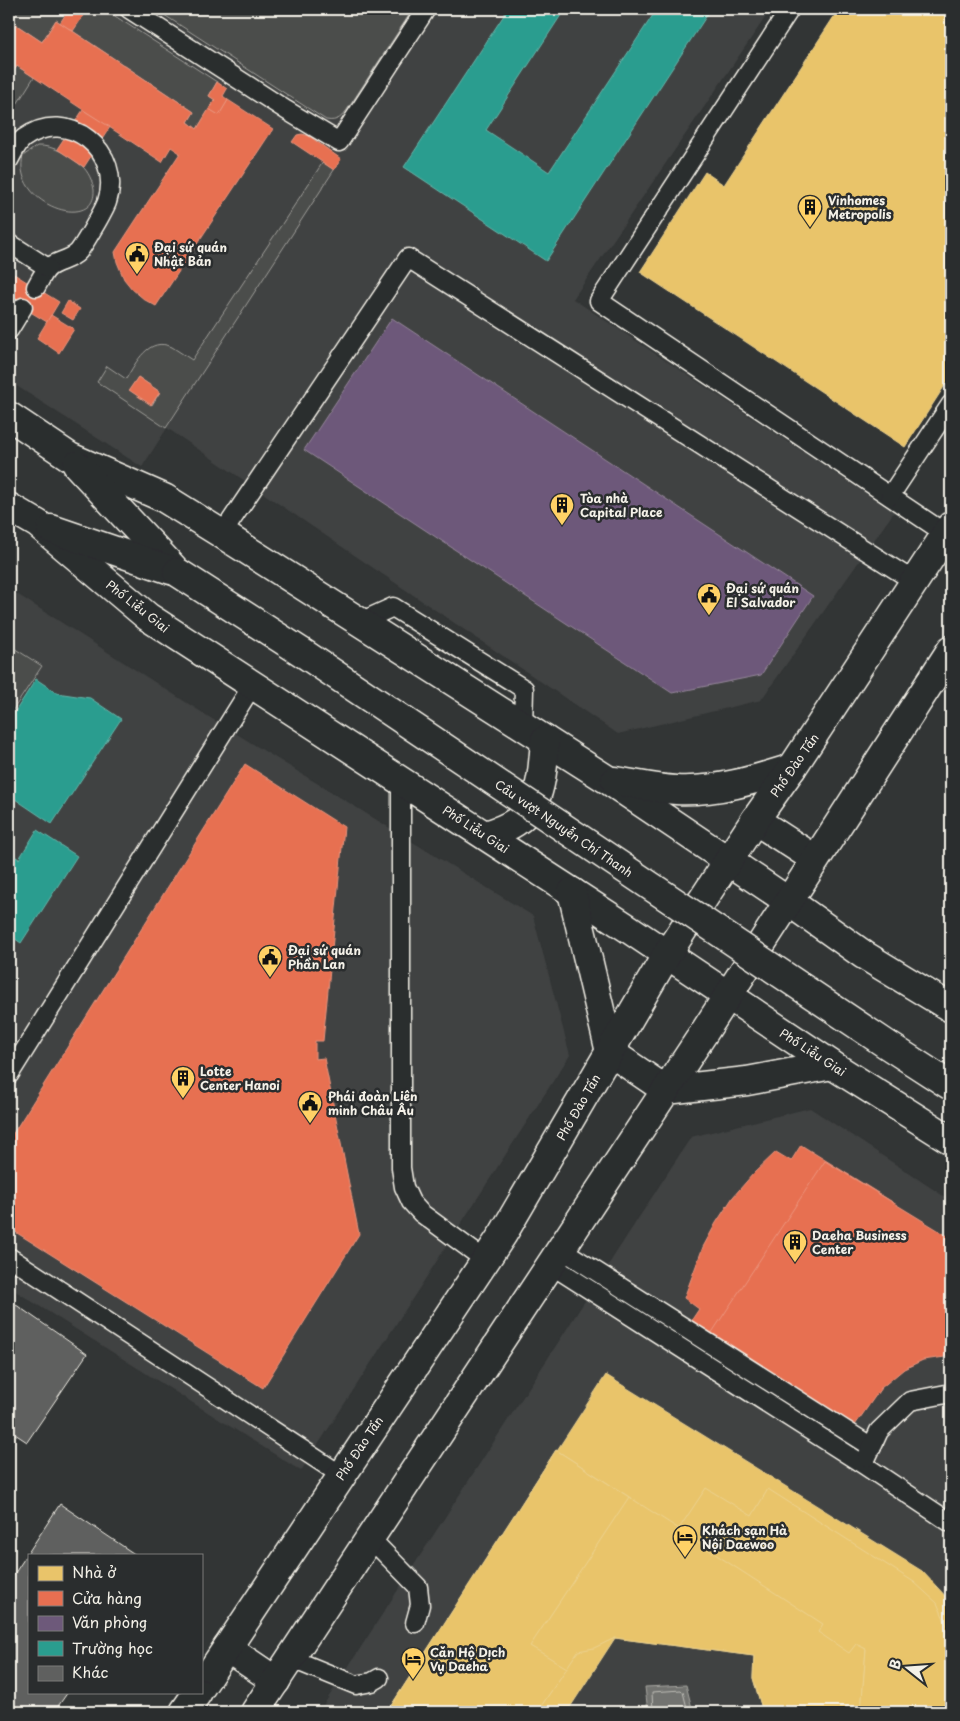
<svg xmlns="http://www.w3.org/2000/svg" width="960" height="1721" font-family="'Playpen Sans',sans-serif">
  <rect width="100%" height="100%" fill="#323535"/>
  <filter id="ink" filterUnits="userSpaceOnUse"><feTurbulence type="fractalNoise" baseFrequency=".02" numOctaves="2"/><feDisplacementMap in="SourceGraphic" scale="10" xChannelSelector="R" yChannelSelector="G"/><feConvolveMatrix kernelMatrix="1 2 1 2 8 2 1 2 1" color-interpolation-filters="sRGB"/></filter>
  <g filter="url(#ink)">
    <g fill="#404242">
      <polygon points="9,9 771,9 573,299 894,512 761,700 618,734 167,428 142,467 9,381"/>
      <polygon points="9,589 209,717 533,916 570,1055 301,1471 9,1287"/>
      <polygon points="810,1108 951,1201 951,1291 925,1331 951,1337 951,1712 319,1712 691,1137"/>
    </g>
    <g fill="#4b4d4c" stroke="#a09f9a" fill-rule="evenodd">
      <polygon points="9,9 104,9 217,82 209,96 215,100 197,129 188,122 194,112 56,20 42,42 9,20"/>
      <path d="M155,9h258l-64,98c-7,10 -11,15 -23,13z"/>
      <polygon points="17,66 34,77 9,117 9,78"/>
      <path d="M37,146c17,-1 31,9 45,20 6,5 11,16 12,24 2,43 -83,15 -71,-34z"/>
      <path d="M323,162l11,8 -168,258 -69,-46 10,-16 19,13c10,-17 23,-43 46,-32 7,4 13,9 20,13zM138,377l22,15 -8,13 -22,-15z"/>
      <polygon points="9,645 42,666 9,716"/>
    </g>
    <polygon fill="#727370" stroke="#a6a5a0" points="686,1685 693,1712 648,1712 645,1687"/>
    <g fill="#e9c46a" stroke="#ecd290">
      <polygon points="839,9 951,9 951,376 905,447 640,272 705,172 724,185"/>
      <polygon points="606,1375 922,1571 951,1602 951,1712 763,1712 753,1678 754,1656 615,1638 567,1712 387,1712"/>
      <polygon points="556,1450 866,1649 861,1712 763,1712 753,1678 754,1656 615,1638 594,1648 578,1651 537,1712 456,1712 408,1681"/>
      <polygon points="556,1450 629,1497 530,1646 567,1668 537,1712 387,1712"/>
      <polygon points="706,1488 752,1516 768,1489 914,1582 937,1603 948,1628 951,1642 951,1675 946,1712 861,1712 866,1649 856,1644 849,1653 818,1632 823,1624 678,1530"/>
    </g>
    <g fill="#e76f51" stroke="#eb967e">
      <polygon points="69,9 88,9 73,31 60,23"/>
      <polygon points="9,20 42,42 56,20 194,112 188,122 197,129 209,109 219,115 228,100 273,129 156,306 145,300 132,289 124,279 117,262 115,252 180,153 171,147 162,162 17,66 9,78"/>
      <polygon points="217,82 227,89 223,96 228,100 219,115 209,109 215,100 209,96"/>
      <polygon points="83,110 110,127 84,167 57,149"/>
      <polygon points="302,134 309,136 341,159 334,170 292,142 297,135"/>
      <polygon points="14,274 59,302 47,322 9,299 9,283"/>
      <polygon points="68,301 80,309 73,320 61,313"/>
      <polygon points="51,315 74,329 59,353 37,338"/>
      <polygon points="138,377 160,392 151,405 129,390"/>
      <polygon points="245,764 344,827 323,1041 315,1041 315,1059 324,1058 359,1234 263,1388 9,1228 9,1140"/>
      <polygon points="801,1145 894,1203 882,1222 898,1230 896,1252 889,1273 868,1319 841,1357 827,1370 817,1379 802,1370 790,1388 689,1324 699,1309 684,1298 703,1247 716,1223 733,1197 753,1174 776,1152 791,1161"/>
      <polygon points="825,1161 951,1238 951,1347 945,1357 923,1360 904,1369 881,1388 853,1428 709,1337"/>
    </g>
    <polygon fill="#6d597a" stroke="#96879b" points="392,318 813,596 761,675 672,693 304,450"/>
    <g fill="#2a9d8f" stroke="#67b6aa">
      <polygon points="508,9 565,9 486,130 549,172 653,15 643,9 711,9 546,261 404,167"/>
      <polygon points="36,679 57,693 90,698 121,719 52,824 9,795 9,721"/>
      <polygon points="37,830 77,856 21,943 11,936 9,939 9,857 11,854 19,859"/>
    </g>
    <g fill="none" stroke-linecap="round" stroke-linejoin="round">
      <polyline stroke="#c0bfb8" stroke-width="1" points="653,1712 652,1692 681,1690 683,1692 688,1712"/>
    </g>
    <g fill="#5f605f" stroke="#f4f1e8">
      <polygon points="9,1300 87,1354 27,1442 9,1430"/>
      <polygon points="60,1504 136,1555 29,1555 29,1692 68,1692 54,1712 9,1712 9,1582"/>
    </g>
    <g fill="none" stroke-linecap="round" stroke-linejoin="round">
      <g stroke="#f4f1e8" stroke-width="21">
        <g id="service">
          <polyline points="129,9 286,110 339,142 426,9"/>
          <polyline points="790,9 599,301 946,534"/>
          <path d="M9,160c4,-7 8,-17 15,-22 44,-32 100,14 83,64 -3,8 -23,43 -29,50 -7,8 -22,9 -30,16 -5,5 -9,14 -12,19"/>
          <polyline points="9,243 48,268"/>
          <polyline points="9,330 23,307"/>
          <polyline points="890,496 951,404"/>
          <polyline points="222,534 408,258 915,582"/>
          <polyline points="360,622 393,607 524,689 523,726"/>
          <polyline points="401,780 401,1168 404,1187 411,1202 421,1213 485,1260"/>
          <polyline points="9,1075 252,686"/>
          <polyline points="561,1249 872,1447"/>
          <polyline points="9,1257 341,1475"/>
          <polyline points="551,1265 864,1465 951,1523"/>
          <polyline points="867,1457 879,1431 910,1401 951,1393"/>
          <polyline points="371,1539 418,1587 420,1605 415,1623"/>
          <polyline points="292,1659 356,1685 372,1682 379,1678"/>
        </g>
      </g>
      <g stroke="#f4f1e8" stroke-width="31">
        <g id="primary">
          <polyline points="9,416 70,457 164,498 222,534 608,780 788,901 864,955 951,1008"/>
          <polyline points="77,465 177,572"/>
          <polyline points="9,507 38,524 148,617 626,927 832,1065 951,1140"/>
          <polyline points="51,529 171,570"/>
          <path d="M615,781c20,3 40,8 61,9 40,2 78,-10 116,-22"/>
          <polyline points="755,820 815,859"/>
          <path d="M485,835c55,-15 56,-43 60,-95"/>
          <polyline points="572,892 610,1052 666,1090 747,1081 832,1065"/>
          <polyline points="227,1648 276,1681"/>
          <polyline points="201,1687 503,1234 667,954 755,820 792,768 951,526"/>
          <polyline points="184,1712 198,1692"/>
          <polyline points="255,1712 705,1031 951,650"/>
        </g>
      </g>
      <use href="#service" stroke="#2a2d2e" stroke-width="18"/>
      <use href="#primary" stroke="#2a2d2e" stroke-width="28"/>
      <g stroke="#f4f1e8" stroke-width="31" stroke-linecap="butt">
        <polyline id="primary-bridge" points="177,572 303,653 886,1044 951,1086"/>
      </g>
      <use href="#primary-bridge" stroke="#2a2d2e" stroke-width="28"/>
    </g>
  </g>
  <defs>
    <g id="building-pin" transform="scale(1.25)"><path d="M0 17L-7.5 6A9.5 9.5 0 1 1 7.5 6Z" fill="#ffd166" stroke="#2a2d2e"/><path d="M-4-6H4V6H1V3H-1V6H-4ZM-2.5-4.3h1.7v1.8h-1.7ZM.8-4.3h1.7v1.8H.8ZM-2.5-1h1.7V.8h-1.7ZM.8-1h1.7V.8H.8Z" fill="#111"/></g>
    <g id="civic-pin" transform="scale(1.25)"><path d="M0 17L-7.5 6A9.5 9.5 0 1 1 7.5 6Z" fill="#ffd166" stroke="#2a2d2e"/><path d="M-.6-6.5H3V-4.5H.6V-3L4-1V1h2V6H-6V1h2V-1L-.6-3ZM-1.2 2.5V6h2.4V2.5Z" fill="#111"/></g>
    <g id="hotel-pin" transform="scale(1.25)"><path d="M0 17L-7.5 6A9.5 9.5 0 1 1 7.5 6Z" fill="#ffd166" stroke="#2a2d2e"/><path d="M-6-4.5h1.5V1H6V5H4.5V3h-9V5H-6ZM-4 0a1.8 1.8 0 1 1 3.6 0ZM.5 0V-2.5h3Q6-2.5 6 0Z" fill="#111"/></g>
  </defs>
  <g fill-rule="evenodd">
    <use href="#building-pin" x="810" y="207"/>
    <use href="#civic-pin" x="137" y="254"/>
    <use href="#building-pin" x="562" y="505"/>
    <use href="#civic-pin" x="709" y="595"/>
    <use href="#civic-pin" x="270" y="957"/>
    <use href="#building-pin" x="183" y="1078"/>
    <use href="#civic-pin" x="310" y="1103"/>
    <use href="#building-pin" x="795" y="1242"/>
    <use href="#hotel-pin" x="685" y="1537"/>
    <use href="#hotel-pin" x="413" y="1659"/>
  </g>
  <g text-anchor="middle" dominant-baseline="central" stroke-width="5" stroke-linejoin="round" paint-order="stroke">
    <g font-size="12" font-weight="bold" fill="#f4f1e8" stroke="#2a2d2e" text-anchor="start">
      <text x="828" y="200">Vinhomes<tspan x="828" dy="14">Metropolis</tspan></text>
      <text x="154" y="247">Đại sứ quán<tspan x="154" dy="14">Nhật Bản</tspan></text>
      <text x="580" y="498">Tòa nhà<tspan x="580" dy="14">Capital Place</tspan></text>
      <text x="726" y="588">Đại sứ quán<tspan x="726" dy="14">El Salvador</tspan></text>
      <text x="288" y="950">Đại sứ quán<tspan x="288" dy="14">Phần Lan</tspan></text>
      <text x="200" y="1071">Lotte<tspan x="200" dy="14">Center Hanoi</tspan></text>
      <text x="328" y="1096">Phái đoàn Liên<tspan x="328" dy="14">minh Châu Âu</tspan></text>
      <text x="812" y="1235">Daeha Business<tspan x="812" dy="14">Center</tspan></text>
      <text x="702" y="1530">Khách sạn Hà<tspan x="702" dy="14">Nội Daewoo</tspan></text>
      <text x="430" y="1652">Căn Hộ Dịch<tspan x="430" dy="14">Vụ Daeha</tspan></text>
    </g>
    <g font-size="12" fill="#f4f1e8" stroke="#2a2d2e">
      <text transform="translate(138 606) rotate(38)">Phố Liễu Giai</text>
      <text transform="translate(794 765) rotate(-55)">Phố Đào Tấn</text>
      <text transform="translate(564 828) rotate(34)">Cầu vượt Nguyễn Chí Thanh</text>
      <text transform="translate(476 829) rotate(33)">Phố Liễu Giai</text>
      <text transform="translate(813 1052) rotate(33)">Phố Liễu Giai</text>
      <text transform="translate(578 1107) rotate(-60)">Phố Đào Tấn</text>
      <text transform="translate(359 1448) rotate(-56)">Phố Đào Tấn</text>
    </g>
  </g>
  <rect width="960" height="1721" fill="none" stroke="#2a2d2e" stroke-width="30"/>
  <rect x="15" y="15" width="930" height="1691" fill="none" stroke="#f4f1e8" stroke-width="2" filter="url(#ink)"/>
  <rect x="28" y="1554" width="175" height="140" fill="#2a2d2e" stroke="#7b7b78"/>
  <rect x="38" y="1566" width="25" height="15" fill="#e9c46a" stroke="#7b7b78"/>
  <text x="72" y="1578" font-size="15" fill="#f4f1e8">Nhà ở</text>
  <rect x="38" y="1591" width="25" height="15" fill="#e76f51" stroke="#7b7b78"/>
  <text x="72" y="1604" font-size="15" fill="#f4f1e8">Cửa hàng</text>
  <rect x="38" y="1616" width="25" height="15" fill="#6d597a" stroke="#7b7b78"/>
  <text x="72" y="1628" font-size="15" fill="#f4f1e8">Văn phòng</text>
  <rect x="38" y="1641" width="25" height="15" fill="#2a9d8f" stroke="#7b7b78"/>
  <text x="72" y="1654" font-size="15" fill="#f4f1e8">Trường học</text>
  <rect x="38" y="1666" width="25" height="15" fill="#5f605f" stroke="#7b7b78"/>
  <text x="72" y="1678" font-size="15" fill="#f4f1e8">Khác</text>
  <g transform="translate(908 1668) rotate(287)" stroke="#2a2d2e" stroke-width="4" paint-order="stroke">
  <path d="M0-4L9 19L0 12L-9 19Z" fill="#f4f1e8"/>
  <text y="-8" font-size="14" font-weight="bold" text-anchor="middle" fill="#f4f1e8">B</text>
  </g>
</svg>
